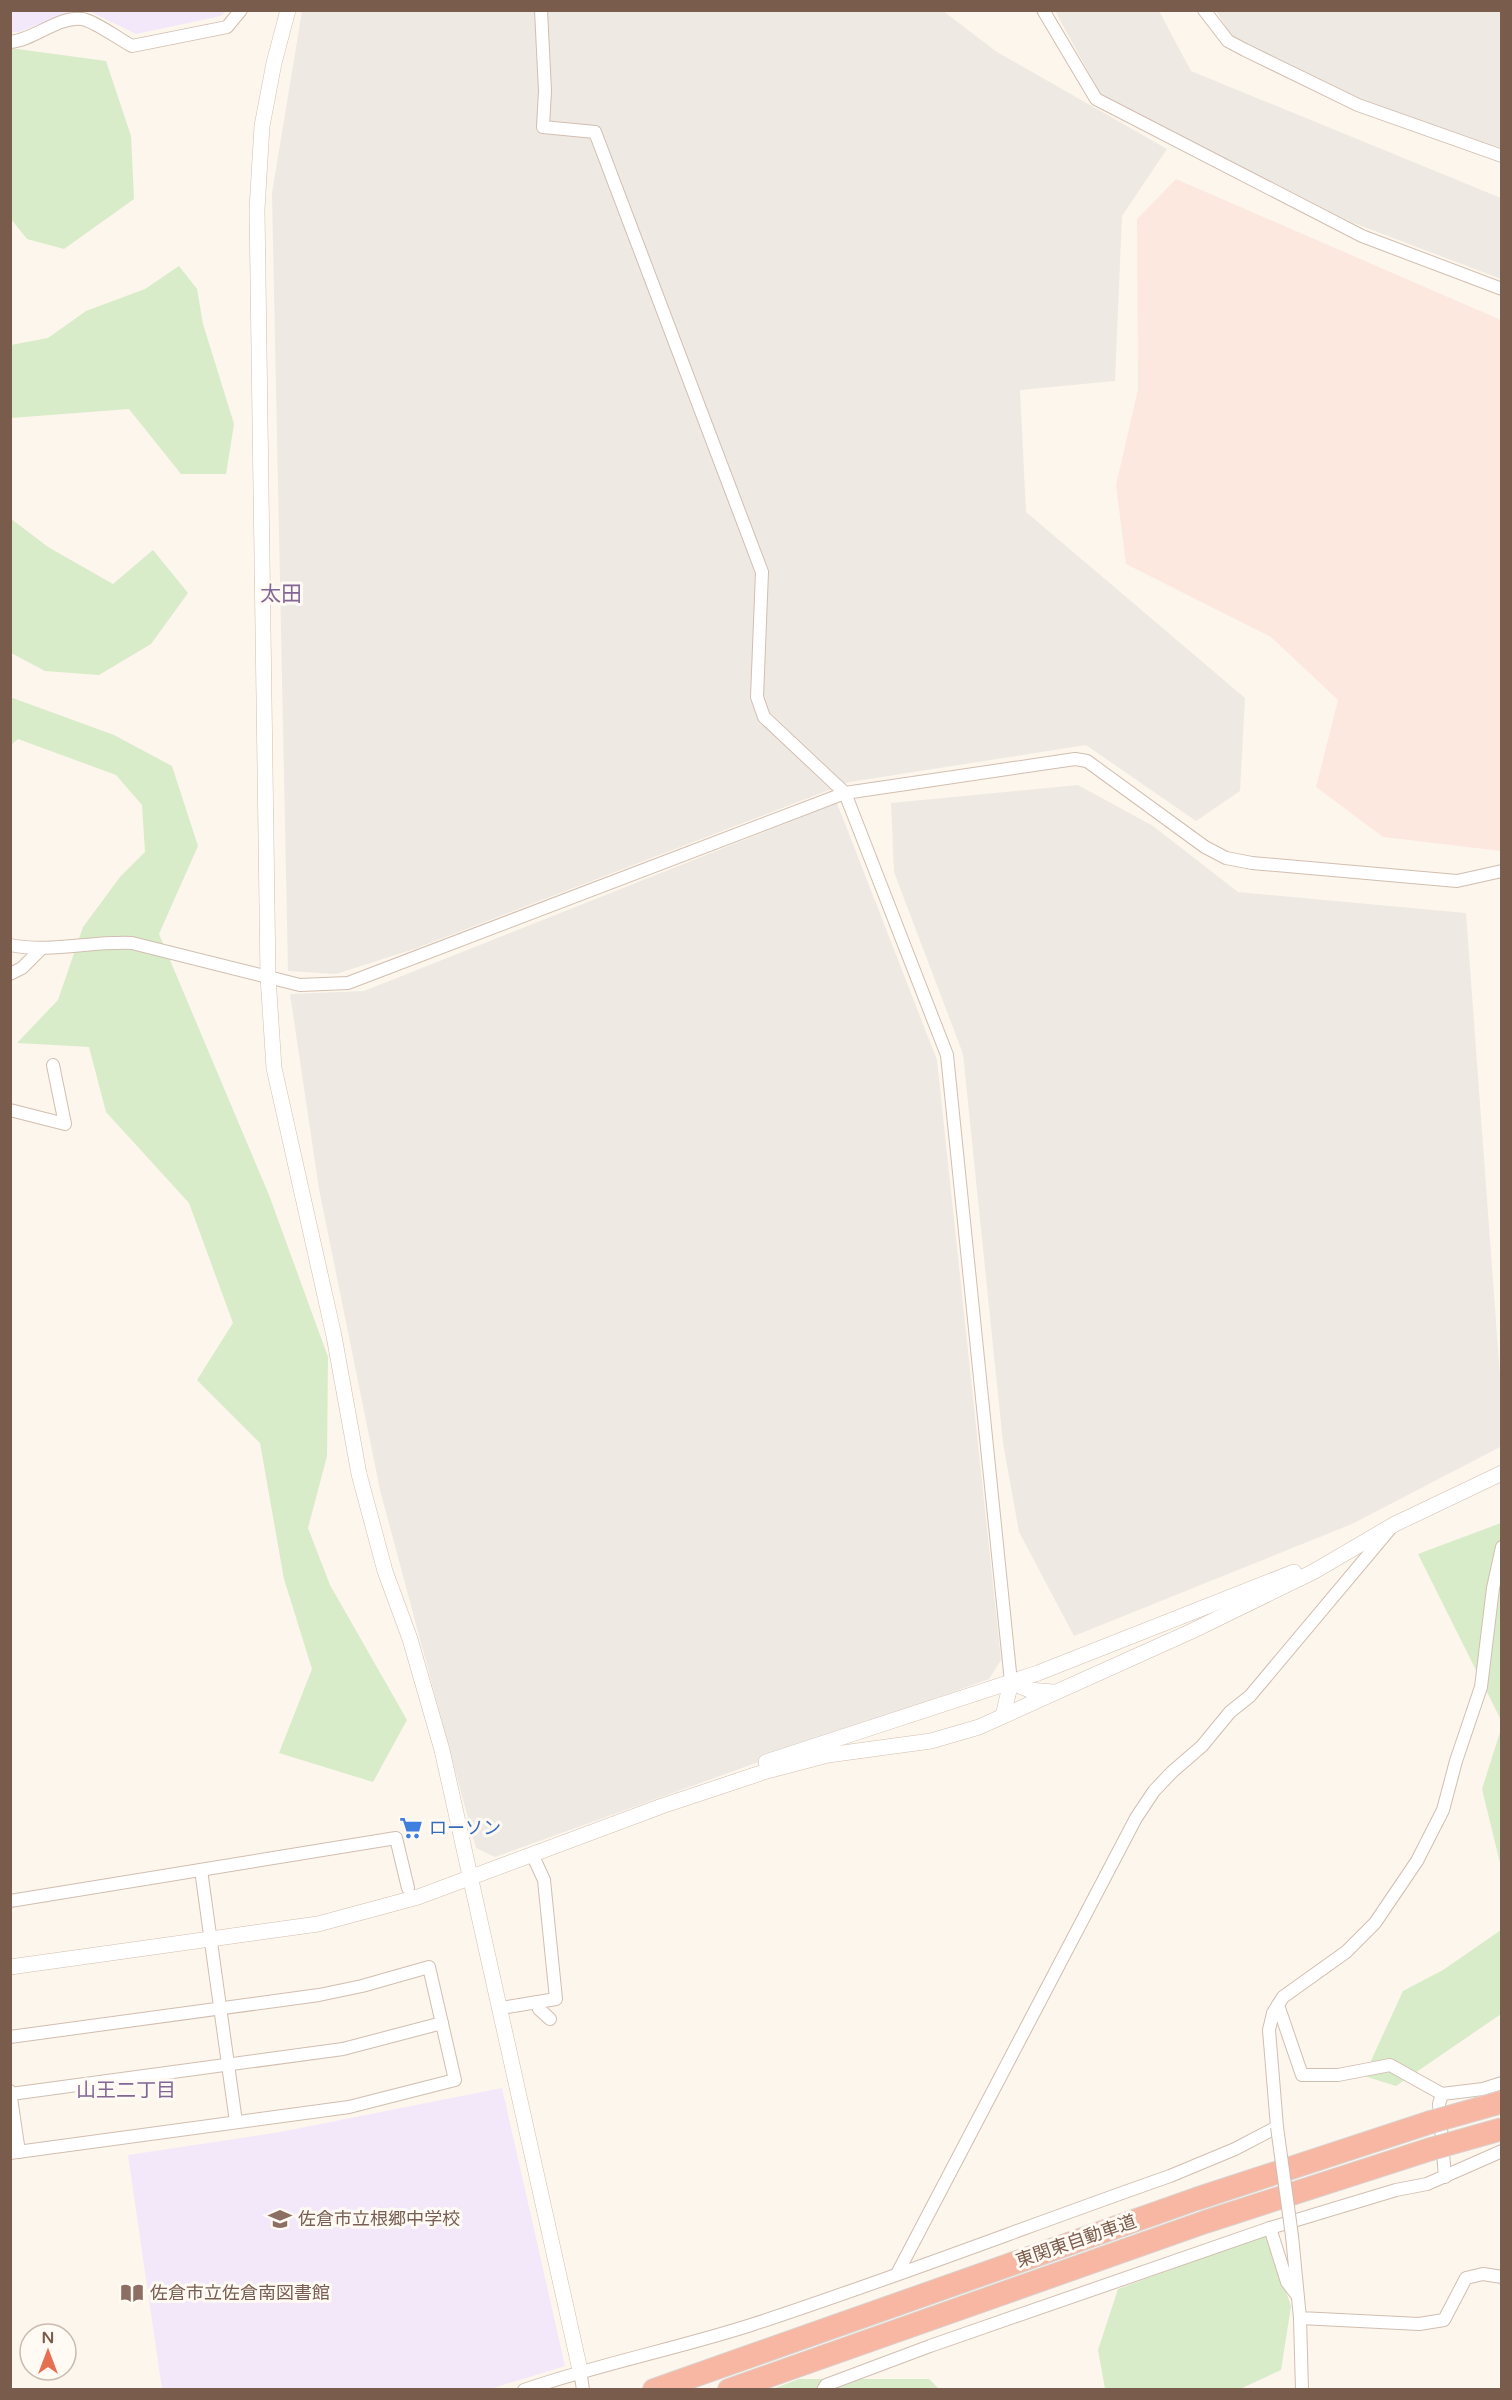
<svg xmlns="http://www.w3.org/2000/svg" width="1512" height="2400" font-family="'Varela Round','Noto Sans JP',sans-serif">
  <rect width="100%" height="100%" fill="#fdf6ec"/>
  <polygon fill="#fde8e0" points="1176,179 1501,320 1501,851 1383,837 1316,787 1338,700 1271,637 1126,564 1116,485 1138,389 1137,219"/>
  <g fill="#efe9e4">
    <polygon points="302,11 943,11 997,52 1167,149 1122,216 1115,381 1020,390 1026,512 1245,698 1240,791 1196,821 1086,745 850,782 414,949 336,974 288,971 272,193"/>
    <polygon points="1055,11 1159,11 1191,71 1501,198 1501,279 1351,222 1101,95"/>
    <polygon points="1216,11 1501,11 1501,148 1358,99 1232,37"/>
    <polygon points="1078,785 1153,826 1238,892 1466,913 1501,1390 1502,1446 1352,1524 1074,1636 1019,1532 1003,1443 963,1054 894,872 891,803"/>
    <polygon points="837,803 937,1060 1001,1660 989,1679 495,1857 476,1848 380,1490 319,1189 290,994 364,991"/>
  </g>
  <g fill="#f3e8fa">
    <polygon points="11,10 73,10 73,11 19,32 11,32"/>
    <polygon points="89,11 226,11 221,16 136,34"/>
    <polygon points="502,2088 565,2366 490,2389 162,2389 128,2155 280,2132"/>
  </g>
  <g fill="#d8ecc9">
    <polygon points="10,48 106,61 131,136 134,199 64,249 27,239 11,219"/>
    <polygon points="179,266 197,289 203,324 234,424 226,474 181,474 129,409 11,418 11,345 48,338 86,311 145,289"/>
    <polygon points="10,518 48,547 113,584 153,550 188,593 151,644 99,675 45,671 11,653"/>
    <polygon points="10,697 114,735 172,766 198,846 159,934 269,1195 328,1357 327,1456 308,1528 330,1585 407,1720 373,1782 279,1753 312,1669 284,1579 260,1443 197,1380 233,1323 189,1203 106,1112 89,1047 17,1043 58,1000 83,927 120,877 145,852 142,805 116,775 18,739 11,745"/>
    <polygon points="1501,1523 1501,1720 1418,1554"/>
    <polygon points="1501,1729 1501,1867 1482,1789"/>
    <polygon points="1501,1930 1501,2014 1396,2086 1364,2076 1403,1991 1443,1970"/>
    <polygon points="1267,2234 1291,2306 1281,2370 1240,2389 1105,2389 1098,2350 1118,2289"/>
    <polygon points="799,2379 929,2379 939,2389 770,2390"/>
  </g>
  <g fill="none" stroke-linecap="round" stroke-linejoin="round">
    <g stroke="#d1beb0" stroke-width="14">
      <g id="minor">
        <polyline points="541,10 545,91 543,127 595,132 762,572 757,697 764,717 845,793 947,1055 1011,1682"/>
        <polyline points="1043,10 1096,99 1362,236 1502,289"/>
        <polyline points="1204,10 1228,41 1245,50 1358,105 1502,156"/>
        <path d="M10,42c24,-2 48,-26 72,-23 13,2 38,21 50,27l95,-19 14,-17"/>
        <path d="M10,945c40,8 81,-4 122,-2l168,42 48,-2 497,-190 230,-34 12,2 118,86 21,11 26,5 205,18 45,-10"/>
        <polyline points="10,974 22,968 42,948"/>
        <polyline points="10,1110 65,1124 53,1065"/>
        <polyline points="201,1870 236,2122"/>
        <polyline points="10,1901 396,1838 408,1888"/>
        <polyline points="537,2002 539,2009 550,2019"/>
        <polyline points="1278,2005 1302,2075 1338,2075 1390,2065 1442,2094 1483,2089 1502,2083"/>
        <polyline points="501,2008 556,1999 544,1880 532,1854"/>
        <polyline points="10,2037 319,1995 362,1986 429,1967 455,2080 349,2107 10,2153"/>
        <polyline points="10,2091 19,2152"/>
        <polyline points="11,2094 343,2049 442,2023"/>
        <polyline points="1442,2094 1439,2104 1445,2177"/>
        <polyline points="1270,2228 1287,2282 1297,2295"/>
        <polyline points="1292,2236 1300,2318 1419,2324 1444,2320 1466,2278 1483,2274 1502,2277"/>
        <polyline points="898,2272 1136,1818 1154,1791 1172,1772 1202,1746 1230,1712 1250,1696 1390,1529"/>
        <polyline points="1300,2318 1302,2390"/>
        <polyline points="580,2370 583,2390"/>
        <path d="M524,2390c75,-26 152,-41 227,-65 141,-46 279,-100 419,-149l65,-27 42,-22 -8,-97 4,-17 10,-16 63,-45 29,-29 42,-62 26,-51 13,-49 25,-74 12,-99 9,-41"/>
        <polyline points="823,2390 826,2385 930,2346 1270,2228 1396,2190 1427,2184 1502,2151"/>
      </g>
    </g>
    <g stroke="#d1beb0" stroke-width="16">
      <g id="tertiary">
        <polyline points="288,10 274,63 262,126 257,209 268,977 274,1068 334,1336 359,1474 385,1571 410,1639 442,1750 580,2370"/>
        <polyline points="1003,1716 1011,1682 1029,1690 1053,1692"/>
        <polyline points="766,1762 1038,1673 1294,1572"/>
        <polyline points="10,1967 318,1924 418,1897 662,1806 767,1771 828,1755 931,1741 979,1727 1192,1631 1313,1572 1395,1524 1502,1473"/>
      </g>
    </g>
    <g stroke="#dad1cd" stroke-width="24">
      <g id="motorway">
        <polyline points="654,2390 1196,2199 1431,2122"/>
        <polyline points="729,2390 1205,2222 1431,2149"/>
      </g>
    </g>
    <use href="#minor" stroke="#fff" stroke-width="12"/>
    <use href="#tertiary" stroke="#fff" stroke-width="15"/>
    <use href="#motorway" stroke="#f7b7a3" stroke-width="22"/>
    <g stroke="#d1beb0" stroke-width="14" stroke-linecap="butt">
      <polyline id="minor-bridge" points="1277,2127 1292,2236"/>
    </g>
    <g stroke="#dad1cd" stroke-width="24" stroke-linecap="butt">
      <g id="motorway-bridge">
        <polyline points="1431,2122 1502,2102"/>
        <polyline points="1431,2149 1502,2129"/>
      </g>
    </g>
    <use href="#minor-bridge" stroke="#fff" stroke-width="12"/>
    <use href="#motorway-bridge" stroke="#f7b7a3" stroke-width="22"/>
  </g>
  <defs>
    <g id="supermarket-bare" transform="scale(1.8)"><path d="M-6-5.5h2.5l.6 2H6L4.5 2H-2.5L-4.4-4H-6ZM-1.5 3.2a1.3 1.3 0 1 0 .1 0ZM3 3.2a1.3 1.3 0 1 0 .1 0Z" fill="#3f7fe0" stroke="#fffaf3" stroke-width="2.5" paint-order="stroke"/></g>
    <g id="school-bare" transform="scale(1.8)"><path d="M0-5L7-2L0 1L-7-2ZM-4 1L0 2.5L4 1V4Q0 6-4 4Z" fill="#8d6e63" stroke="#fffaf3" stroke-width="2.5" paint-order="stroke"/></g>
    <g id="library-bare" transform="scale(1.8)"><path d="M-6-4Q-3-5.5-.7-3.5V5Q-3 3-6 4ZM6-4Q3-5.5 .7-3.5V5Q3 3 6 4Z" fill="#8d6e63" stroke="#fffaf3" stroke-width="2.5" paint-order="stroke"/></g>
  </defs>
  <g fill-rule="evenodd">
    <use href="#supermarket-bare" x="411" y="1828"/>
    <use href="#school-bare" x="280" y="2219"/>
    <use href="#library-bare" x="132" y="2293"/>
  </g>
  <g text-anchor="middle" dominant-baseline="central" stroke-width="6" stroke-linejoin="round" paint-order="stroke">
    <g font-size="18" fill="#366cbe" stroke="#fffaf3" text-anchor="start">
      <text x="429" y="1828">ローソン</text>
    </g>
    <g font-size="18" fill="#785e54" stroke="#fffaf3" text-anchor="start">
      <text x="298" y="2219">佐倉市立根郷中学校</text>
      <text x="150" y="2293">佐倉市立佐倉南図書館</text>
    </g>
    <g font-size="18" fill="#7a5c4d" stroke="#fffaf3">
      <text transform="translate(1076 2241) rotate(-19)">東関東自動車道</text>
    </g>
    <g font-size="20" fill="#846695" stroke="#fffaf3">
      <text x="126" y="2091">山王二丁目</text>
    </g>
    <g font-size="21" fill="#846695" stroke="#fffaf3">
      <text x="281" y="594">太田</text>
    </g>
  </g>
  <rect width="1512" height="2400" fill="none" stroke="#7a5c4d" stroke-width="24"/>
  <g transform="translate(48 2352)"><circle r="28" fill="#fffaf3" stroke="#cabbb1" stroke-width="1.5"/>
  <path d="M0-4.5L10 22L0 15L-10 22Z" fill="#e76f51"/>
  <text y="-9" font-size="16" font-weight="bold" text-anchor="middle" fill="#7a5c4d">N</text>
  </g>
</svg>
